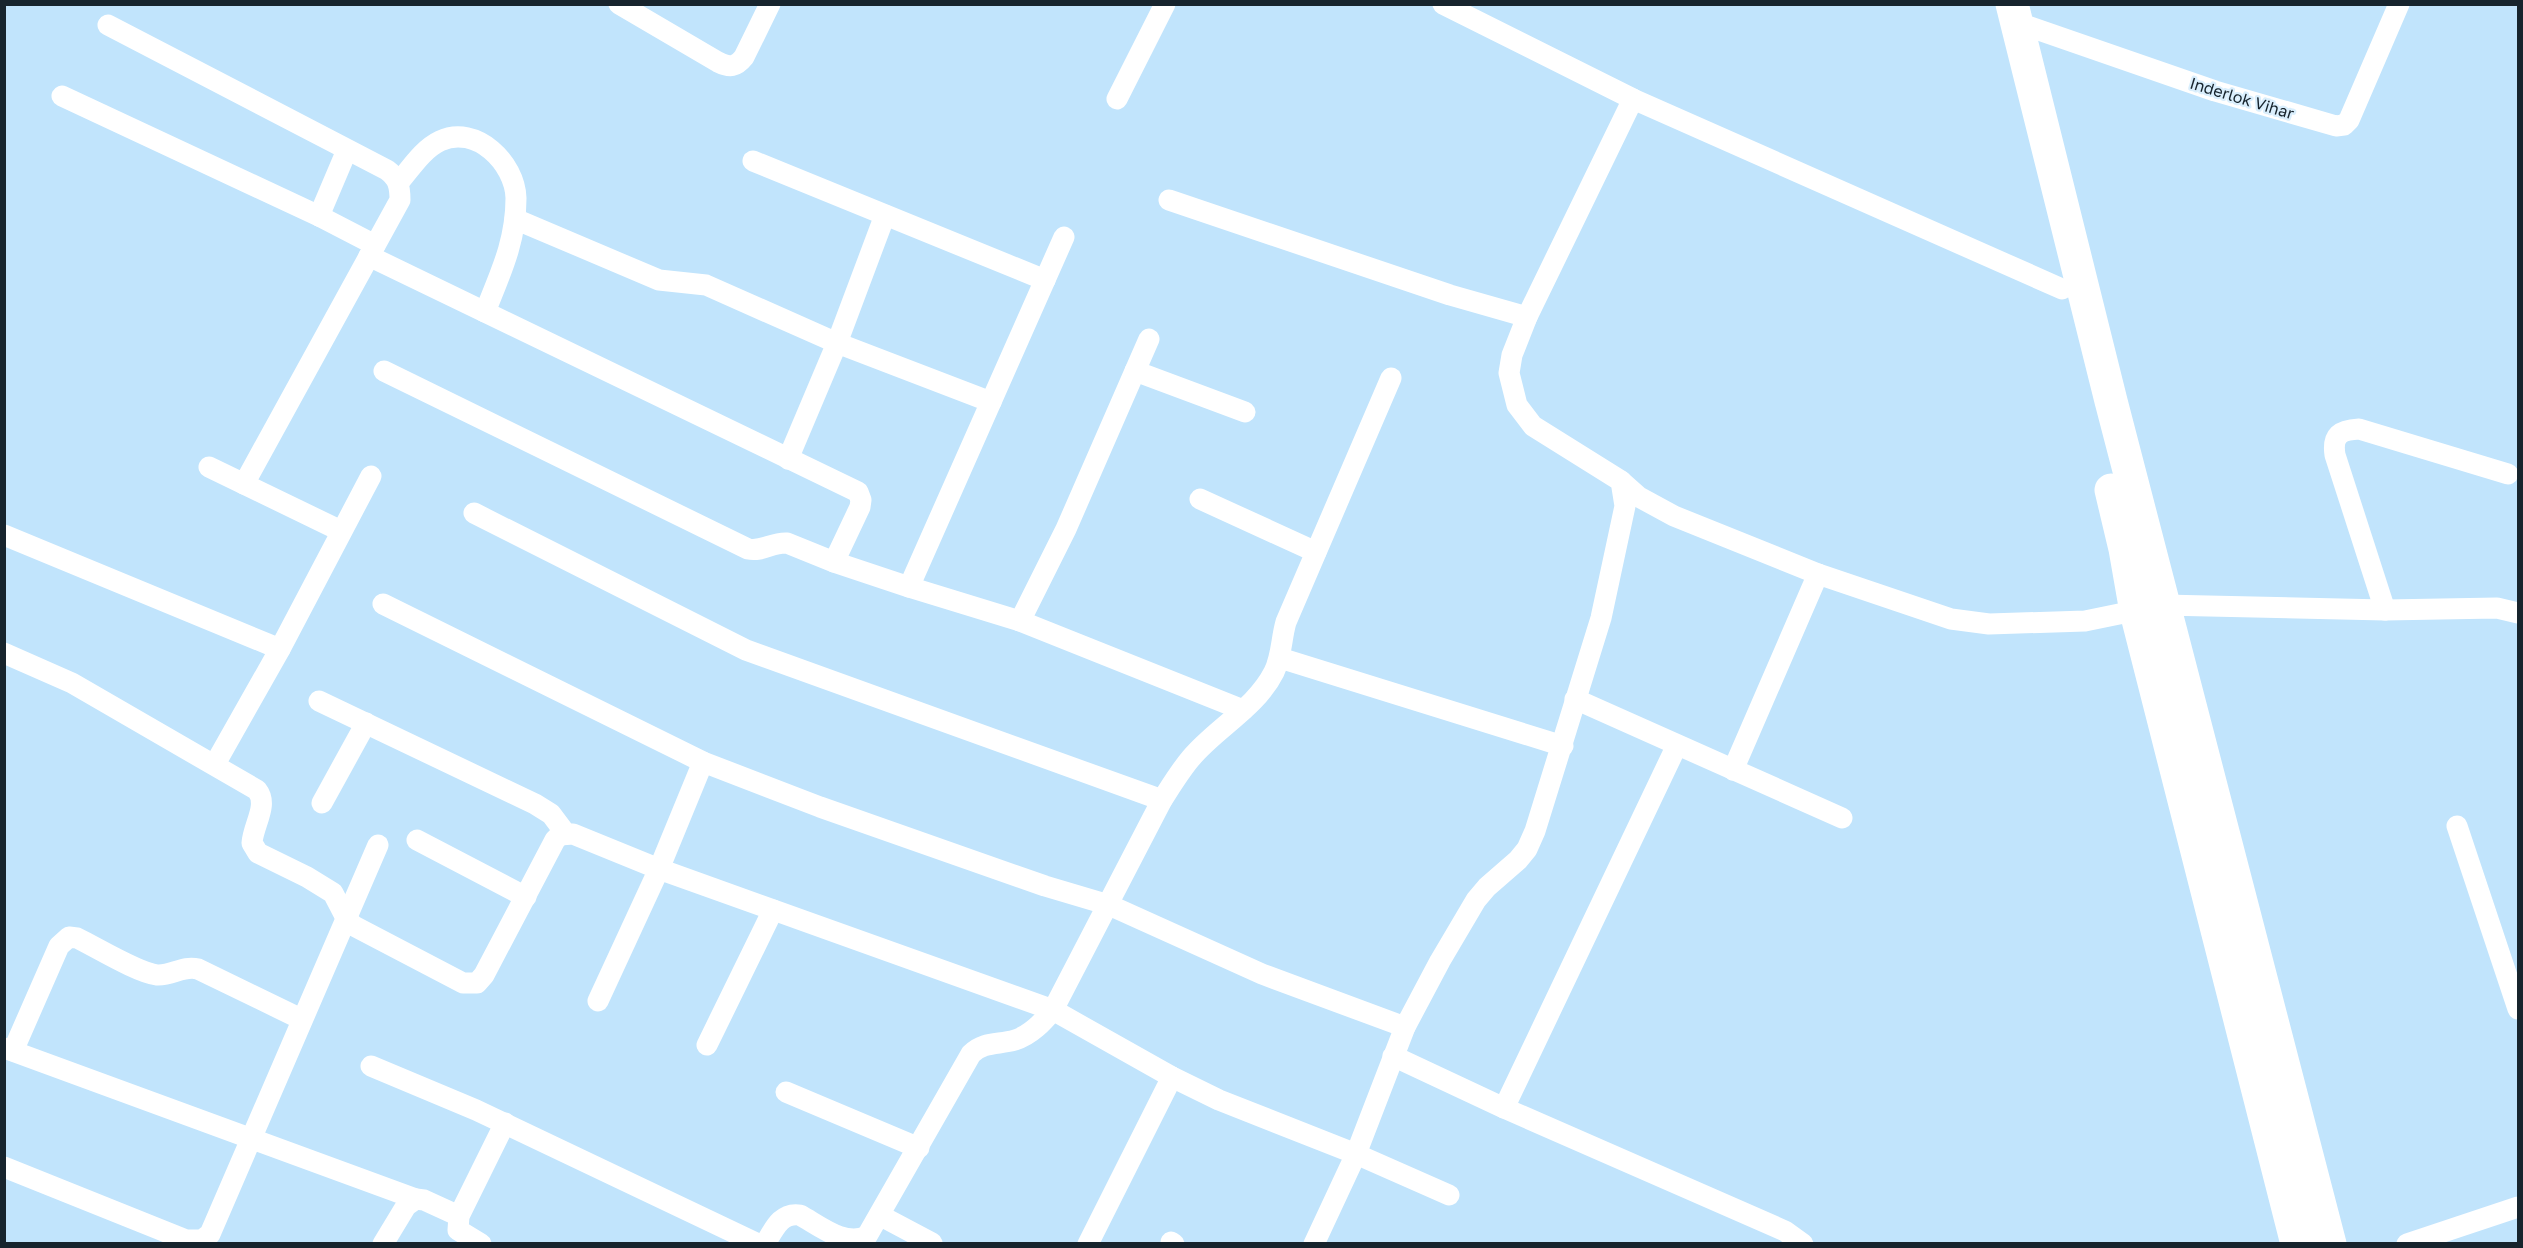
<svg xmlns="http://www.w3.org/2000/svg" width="2523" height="1248" font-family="'Golos Text',sans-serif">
  <rect width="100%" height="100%" fill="#c1e4fc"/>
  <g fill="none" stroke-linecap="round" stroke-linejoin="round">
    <g stroke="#fff" stroke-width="21">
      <path d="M619,4l99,58c12,6 18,5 26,-5l26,-53"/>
      <polyline points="1443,4 1633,99"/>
      <polyline points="2016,22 2215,91 2336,126 2344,125 2349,120 2399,4"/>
      <path d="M108,25l279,145c11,8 13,16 13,30l-156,284"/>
      <polyline points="62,96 319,216 375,245"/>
      <polyline points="1117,99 1165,4"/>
      <polyline points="753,161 1045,280"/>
      <path d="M399,182c12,-14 24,-33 41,-41 36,-17 75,22 76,57 0,43 -15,74 -31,114"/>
      <polyline points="1169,200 1450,295 1527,317"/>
      <polyline points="319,216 347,150"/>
      <polyline points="515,219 659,280 706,285 837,343 991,402"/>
      <polyline points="1064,237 909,587 1020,621 1243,710"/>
      <polyline points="369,256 858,492 861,500 860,507 834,562"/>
      <path d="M384,371l364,178c15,3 24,-7 39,-6l47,19 75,25"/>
      <polyline points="1135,371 1245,412"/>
      <polyline points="788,459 837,343 885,215"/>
      <polyline points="209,467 341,531"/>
      <polyline points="1621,481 1639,497 1674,516 1818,574 1951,619 1989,624 2085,621 2163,605 2385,610 2497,608 2518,613"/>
      <polyline points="1200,499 1316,552"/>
      <polyline points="474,513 746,650 1162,800"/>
      <polyline points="4,535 280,649"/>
      <polyline points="383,604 703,762 820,807 1045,886 1109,905 1262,974 1405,1027"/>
      <path d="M2385,610l-50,-155c-3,-20 5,-25 24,-26l149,45"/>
      <polyline points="1020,621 1066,529 1149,339"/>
      <path d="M4,653l68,30 185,107c12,15 -4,35 -5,53l6,10 49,24 26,16 14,27 7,6 109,57h14l7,-8 71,-135 5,-5 13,-1 86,35 394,141 119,67 47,23 137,54 93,41"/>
      <polyline points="1280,658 1563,746"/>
      <polyline points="1575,699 1842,818"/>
      <polyline points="319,701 535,804 551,814 566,834"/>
      <polyline points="215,764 280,649 371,476"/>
      <polyline points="1733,770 1818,574"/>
      <polyline points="322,803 366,723"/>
      <polyline points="2457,826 2518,1009"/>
      <polyline points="417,840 526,897"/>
      <polyline points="598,1001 659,869 703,762"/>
      <polyline points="707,1045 773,910"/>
      <polyline points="4,1048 416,1199"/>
      <path d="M13,1051l46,-105 10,-9 8,1c19,9 61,35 80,37 15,1 26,-10 41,-6l103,50"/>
      <polyline points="1393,1056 1504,1108 1785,1231 1803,1244"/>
      <polyline points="371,1066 476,1110 758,1244"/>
      <polyline points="786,1092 919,1148"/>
      <polyline points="1504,1108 1677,745"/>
      <polyline points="4,1167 186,1240 202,1240 210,1234 378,845"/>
      <polyline points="881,1216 932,1243"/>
      <polyline points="1171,1242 1174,1244"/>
      <polyline points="383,1244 406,1206 416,1199 424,1200 459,1216"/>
      <polyline points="481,1244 458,1230 459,1216 505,1123"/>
      <path d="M765,1244c9,-15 16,-32 35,-29 20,11 45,32 67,21l104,-182c13,-13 28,-9 44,-14 16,-5 28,-18 38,-30l109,-210c9,-14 18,-29 29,-42 25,-30 65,-50 83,-86 8,-16 7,-33 12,-50l105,-244"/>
      <polyline points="1088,1244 1172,1077"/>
      <polyline points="1314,1244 1356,1154 1405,1027 1440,961 1476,900 1487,887 1518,860 1527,849 1535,831 1601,618 1625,506 1621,481 1533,426 1517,405 1509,373 1512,355 1527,317 1633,99 2062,289"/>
      <polyline points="2407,1244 2518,1207"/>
    </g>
    <g stroke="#fff" stroke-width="33">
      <polyline points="2012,4 2111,401 2330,1244"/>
      <polyline points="2111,490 2125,549 2136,612 2297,1244"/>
    </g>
  </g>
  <g text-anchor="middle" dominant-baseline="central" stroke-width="4.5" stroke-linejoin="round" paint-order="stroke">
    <g font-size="16" fill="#17242d" stroke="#daeffd">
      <text transform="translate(2242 98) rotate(17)">Inderlok Vihar</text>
    </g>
  </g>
  <rect width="2523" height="1248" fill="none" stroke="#17242d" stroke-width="12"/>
</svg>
